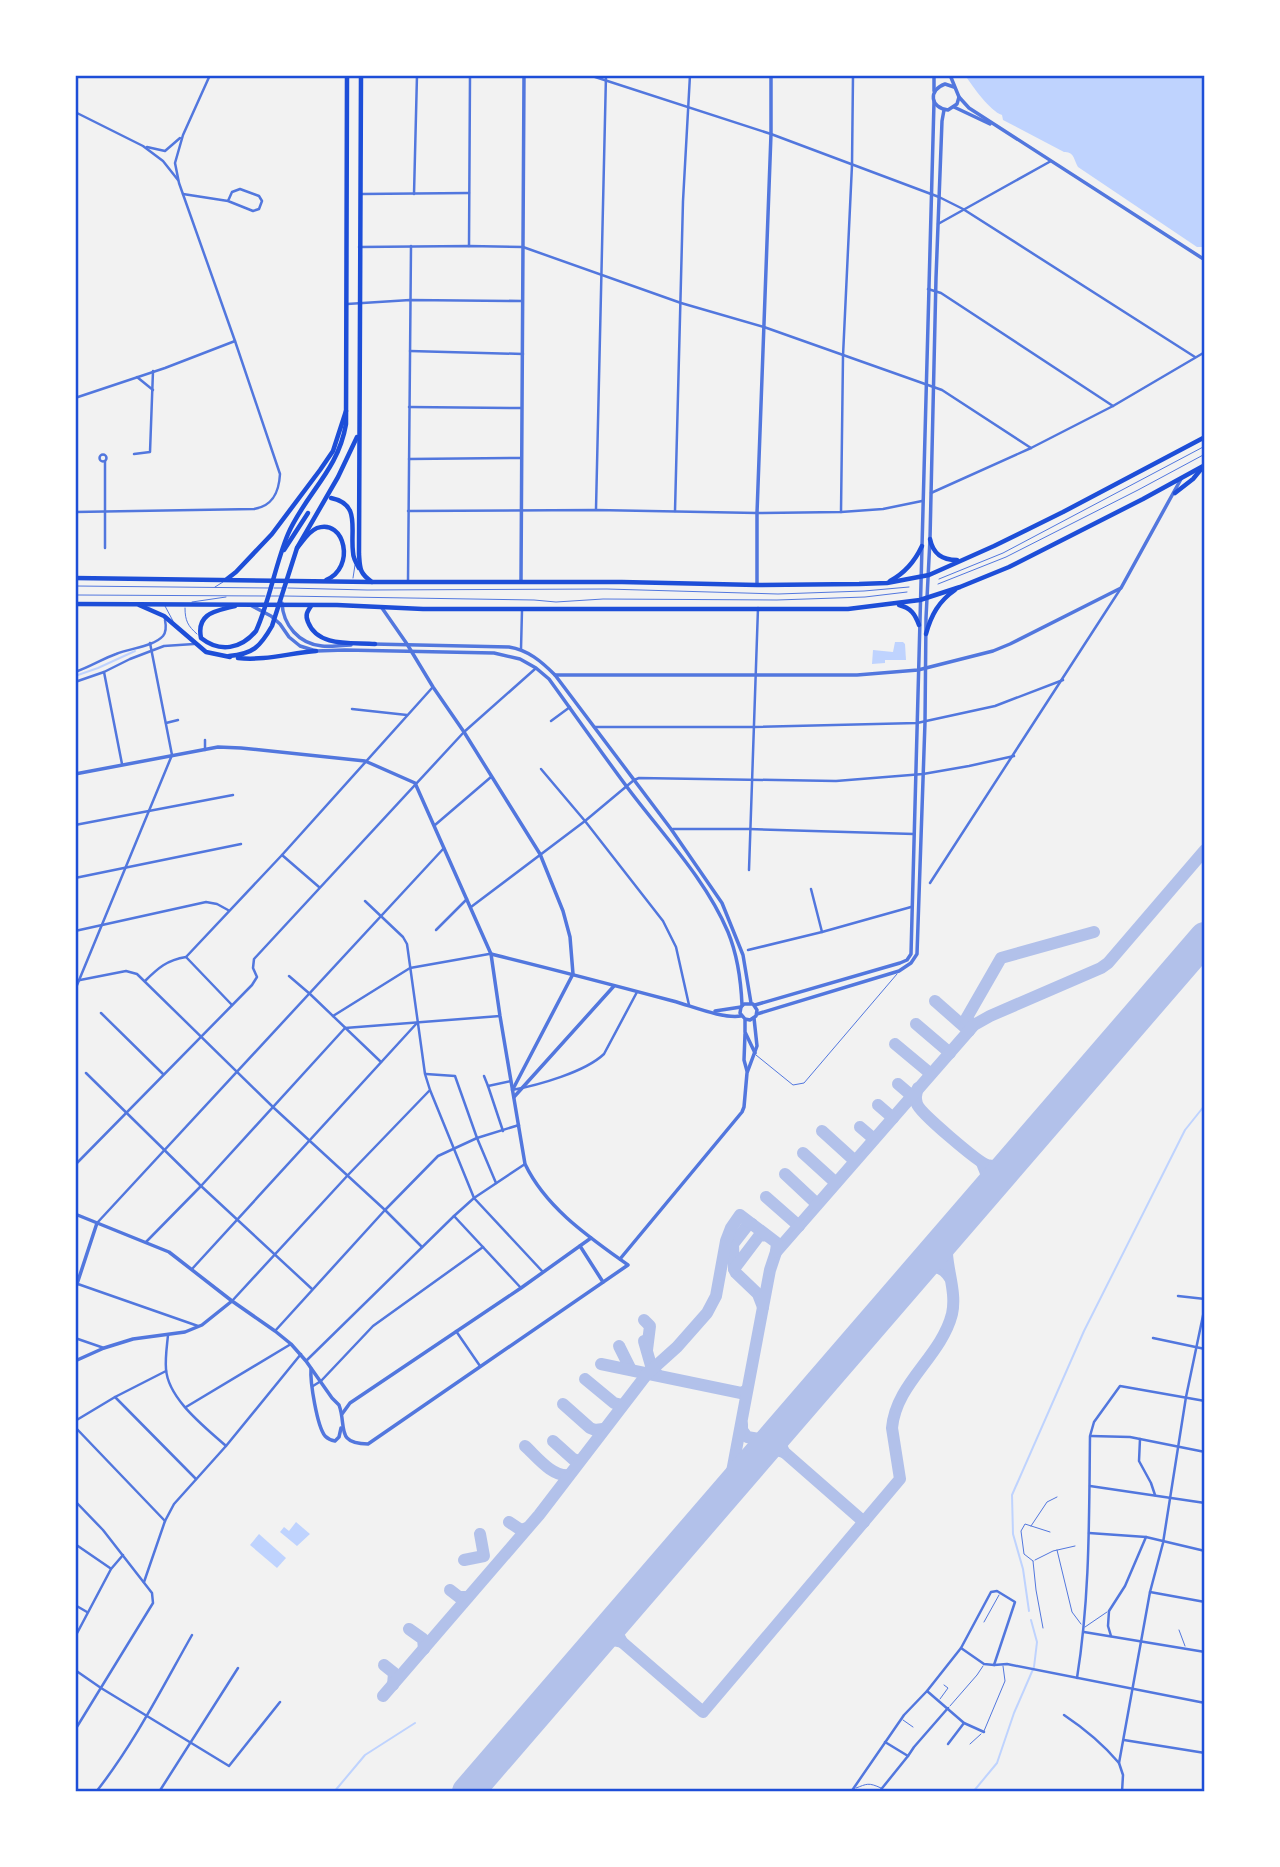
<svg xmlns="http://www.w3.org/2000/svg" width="1280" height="1867" font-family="Ubuntu,sans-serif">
  <rect width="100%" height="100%" fill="#f2f2f2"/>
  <g fill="#bfd3fe">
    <path d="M965,75h240v172h-8l-119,-80c-4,-7 -4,-16 -14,-15l-61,-32 -1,-5c-12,-4 -29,-28 -37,-40z"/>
    <polygon points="895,642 903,642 905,644 906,660 885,660 885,663 872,664 873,650 893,652"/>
    <polygon points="296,1522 310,1534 297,1546 280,1532 284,1527 289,1531"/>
    <polygon points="259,1534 286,1558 277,1568 250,1545"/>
  </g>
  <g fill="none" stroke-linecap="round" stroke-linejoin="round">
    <g stroke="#bfd3fe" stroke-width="2">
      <polyline points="75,676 98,668 135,651"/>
      <polyline points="1029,1611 1023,1569 1013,1534 1012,1495 1084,1331 1185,1130 1205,1105"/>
      <polyline points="334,1792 365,1755 415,1723"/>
      <polyline points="973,1792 997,1763 1014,1713 1034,1667 1037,1642 1031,1620"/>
    </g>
    <g stroke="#b2c1ea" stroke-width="12">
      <polyline points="935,1001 969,1031"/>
      <polyline points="916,1024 950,1053"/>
      <polyline points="974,1025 966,1019 1001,958 1094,932"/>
      <polyline points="895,1044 931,1074"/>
      <polyline points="898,1084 912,1096"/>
      <path d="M918,1088c-2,5 -3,10 -1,16 3,9 61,58 70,61 7,2 14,1 22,-1"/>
      <polyline points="878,1105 893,1118"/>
      <polyline points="860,1127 874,1139"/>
      <polyline points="822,1131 855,1161"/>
      <polyline points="803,1153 836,1183"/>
      <polyline points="982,1163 988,1178 986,1191"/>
      <polyline points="785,1174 817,1204"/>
      <polyline points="766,1197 799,1226"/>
      <polyline points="752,1224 747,1226 733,1244 734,1269 736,1273 758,1294 763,1307"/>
      <polyline points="734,1269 759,1236 766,1235"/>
      <path d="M917,1271c14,-7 25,-6 33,7"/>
      <polyline points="644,1320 650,1326 647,1350"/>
      <polyline points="644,1341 652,1369 657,1374"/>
      <polyline points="619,1346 631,1370"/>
      <polyline points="601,1364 741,1393 747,1390"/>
      <polyline points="585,1379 614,1403 622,1405"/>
      <polyline points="563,1404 590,1428 595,1430 603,1429"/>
      <polyline points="742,1424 742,1430 747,1437 759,1439 775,1435"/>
      <polyline points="782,1427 779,1441 784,1452 864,1522"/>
      <polyline points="553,1441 573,1459 579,1461"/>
      <path d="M525,1446c12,11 27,31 44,29"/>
      <path d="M757,1456c9,-6 16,-8 27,-4"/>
      <polyline points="723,1496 731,1477 770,1270 776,1252 974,1025 990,1016 1101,968 1108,963 1205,850"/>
      <polyline points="509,1522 521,1530 527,1528"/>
      <polyline points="464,1560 484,1556 480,1534"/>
      <polyline points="450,1590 459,1597 468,1597"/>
      <path d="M619,1617l-2,16 5,9 81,70 197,-233 -8,-51c4,-45 49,-71 60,-114 6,-27 -11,-55 -3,-80"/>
      <polyline points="409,1629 423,1639 424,1649"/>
      <polyline points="596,1643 608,1639 622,1642"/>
      <polyline points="384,1665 394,1673 393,1685"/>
      <polyline points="383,1696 539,1515 647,1374 677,1347 707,1313 716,1296 726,1241 731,1228 740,1215 777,1243 776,1252"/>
    </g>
    <polyline stroke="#b2c1ea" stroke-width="32" points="468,1792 1205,938"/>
    <g stroke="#5277de" stroke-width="1">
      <polyline points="353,578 355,565"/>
      <polyline points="939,579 1003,553 1205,446"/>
      <polyline points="938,584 1006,557 1138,490 1205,454"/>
      <polyline points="75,586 269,588"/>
      <polyline points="215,587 223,582"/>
      <polyline points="274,588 283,588"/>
      <polyline points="288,588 367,590 607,589 778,594 864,591 909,587"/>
      <polyline points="75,595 265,596"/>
      <polyline points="270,596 279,596"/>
      <polyline points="284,596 534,600 556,602 603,599 777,600 865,597 907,592"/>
      <polyline points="192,602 226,597"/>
      <polyline points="165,606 173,621"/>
      <path d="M185,608c0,13 3,18 12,26"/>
      <polyline points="756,1055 793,1085 804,1083 897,974"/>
      <polyline points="1031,1526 1047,1502 1057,1497"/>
      <polyline points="1057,1550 1072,1612 1081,1624"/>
      <polyline points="1035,1560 1053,1551 1075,1546"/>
      <polyline points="1033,1561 1024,1554 1021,1531 1025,1524 1050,1532"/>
      <polyline points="1033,1561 1036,1590 1043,1628"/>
      <polyline points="984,1622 999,1595"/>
      <polyline points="1085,1627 1107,1612"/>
      <polyline points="1179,1630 1185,1646"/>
      <polyline points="940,1699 948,1688 944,1685"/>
      <polyline points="950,1706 977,1675 983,1666"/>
      <polyline points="903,1720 913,1727"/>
      <polyline points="984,1731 1005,1681 1003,1666"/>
      <polyline points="970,1744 981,1734"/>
      <path d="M856,1788c11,-4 12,-6 25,0"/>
    </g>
    <g stroke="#5277de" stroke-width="2.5">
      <polyline points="589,75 771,134 939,197 963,209 1195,357"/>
      <polyline points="75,112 143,146 163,161 178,180"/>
      <polyline points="147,147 165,151 180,138"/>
      <polyline points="183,194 228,201 253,211 259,209 262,201 259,196 240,189 232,192 228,201"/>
      <polyline points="361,194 469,193"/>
      <polyline points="414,194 417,75"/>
      <polyline points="938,224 1051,161"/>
      <polyline points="469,246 470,75"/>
      <polyline points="359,247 469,246 523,247 681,303 764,327 942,390 1031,448"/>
      <polyline points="928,289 941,293 1113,406"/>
      <polyline points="347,304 410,300 522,301"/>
      <polyline points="410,351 523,354"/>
      <polyline points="137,377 153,390"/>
      <polyline points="75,398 165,368 235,341"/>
      <polyline points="409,407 521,408"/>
      <polyline points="134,454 150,452 153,371"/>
      <circle cx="103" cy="458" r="3.5"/>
      <polyline points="409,459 521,458"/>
      <polyline points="931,493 1031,448 1113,406 1205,352"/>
      <polyline points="596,509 606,75"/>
      <polyline points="408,511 596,510 757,513 841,512 883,509 922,501"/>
      <polyline points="675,511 683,201 690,75"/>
      <path d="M75,512l179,-3c19,-3 25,-17 26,-35l-45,-133 -56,-158 -4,-20 8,-28 27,-60"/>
      <polyline points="841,512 843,356 852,165 853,75"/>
      <polyline points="105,548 105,461"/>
      <polyline points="408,582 411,246"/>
      <polyline points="521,649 522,610"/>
      <path d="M75,672c15,-5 27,-13 41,-18 14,-6 37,-7 47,-18 4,-5 3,-11 2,-16"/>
      <polyline points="104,672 122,764"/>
      <polyline points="75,682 104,672 130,659 164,646 194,644"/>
      <polyline points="352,709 407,715"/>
      <polyline points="551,721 570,707"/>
      <polyline points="166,723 178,720"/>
      <polyline points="594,727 754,727 917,723 995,706 1063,680"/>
      <polyline points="205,750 205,740"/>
      <polyline points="541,769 585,821 663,921 676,947 689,1005"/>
      <polyline points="75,825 233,795"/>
      <polyline points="435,825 491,777"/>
      <polyline points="673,829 749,829 914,834"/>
      <polyline points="282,855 319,887"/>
      <polyline points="749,870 758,608"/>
      <polyline points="75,878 241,844"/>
      <polyline points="930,883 1121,588"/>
      <polyline points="811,889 822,932"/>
      <polyline points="365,901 403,937 407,944 425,1074 430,1090 474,1198 543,1272"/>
      <polyline points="471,907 585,821 634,780 639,778 836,781 923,774 969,766 1014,756"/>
      <polyline points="436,930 467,899"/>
      <polyline points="75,931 206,902 217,904 228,910"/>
      <polyline points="748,950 822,932 911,907"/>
      <polyline points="186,957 232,1005"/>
      <polyline points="289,976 310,994 381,1062"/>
      <polyline points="75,981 126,971 137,974 274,1108 385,1210 422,1247"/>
      <path d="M145,981c13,-13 22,-21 41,-24l96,-102 150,-167"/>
      <polyline points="75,990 172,755 150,643"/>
      <polyline points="101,1013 163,1074"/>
      <polyline points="333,1016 410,968 489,954"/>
      <polyline points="86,1073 201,1186 312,1289"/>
      <polyline points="426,1074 455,1076 477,1138 496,1183"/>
      <polyline points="484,1076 488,1086 503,1131"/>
      <polyline points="488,1086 511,1081"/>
      <path d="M512,1090c27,-5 73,-18 92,-36l33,-62"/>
      <polyline points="75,1165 252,985 257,977 253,968 254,959 464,732 535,669"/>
      <polyline points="454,1216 521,1288"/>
      <polyline points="97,1223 444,848"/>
      <polyline points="146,1242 201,1186 345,1028 500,1016"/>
      <polyline points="192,1269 417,1023"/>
      <polyline points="75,1283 198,1326"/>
      <polyline points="1178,1296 1205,1299"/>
      <polyline points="232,1301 348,1175 429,1091"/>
      <polyline points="275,1331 385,1210 438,1156 477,1138 519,1125"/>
      <polyline points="456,1331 480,1366"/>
      <path d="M168,1335c-1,11 -3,23 -2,34 2,30 39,58 60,77"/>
      <polyline points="75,1338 104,1348"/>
      <polyline points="1153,1338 1205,1349"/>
      <polyline points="307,1360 454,1216 474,1198 525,1164"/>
      <polyline points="313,1386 321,1381 373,1326 483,1247"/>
      <polyline points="115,1397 196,1479"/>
      <polyline points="186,1407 291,1344"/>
      <polyline points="75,1421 115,1397 166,1371"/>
      <polyline points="75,1427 165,1521"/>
      <polyline points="1091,1436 1130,1437 1205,1452"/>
      <polyline points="1140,1439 1139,1461 1151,1483 1155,1495"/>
      <polyline points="1090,1486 1205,1503"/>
      <polyline points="75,1501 103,1530 152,1593 153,1603 75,1730"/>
      <polyline points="1089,1533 1146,1537 1205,1551"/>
      <polyline points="75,1544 110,1568"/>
      <polyline points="144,1582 165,1521 174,1504 226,1446 301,1354"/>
      <polygon points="997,1591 1015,1602 994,1665 984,1664 961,1648 991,1592"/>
      <polyline points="1150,1592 1205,1602"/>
      <polyline points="75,1605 87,1612"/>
      <polyline points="1084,1632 1205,1652"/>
      <polyline points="1111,1636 1108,1626 1109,1611 1125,1586 1146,1537"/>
      <polyline points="75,1637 111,1569 123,1555"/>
      <polyline points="994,1665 1007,1664 1205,1703"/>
      <polyline points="75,1670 101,1688 229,1766 280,1702"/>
      <path d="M1077,1678c13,-81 12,-160 13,-242l4,-14 26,-36 85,15"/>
      <polyline points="927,1691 964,1723 984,1732"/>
      <path d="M1064,1715c21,14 39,29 55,48"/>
      <polyline points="1124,1740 1205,1753"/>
      <polyline points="885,1742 908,1756"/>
      <polyline points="948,1744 964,1723"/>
      <path d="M96,1792c38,-48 66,-104 96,-157"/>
      <polyline points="159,1792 238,1668"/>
      <polyline points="851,1792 904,1715 927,1691 961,1648"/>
      <polyline points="879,1792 908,1756 914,1747 948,1708"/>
      <polyline points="1122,1792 1123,1775 1119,1763 1150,1592 1163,1543 1186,1397 1205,1306"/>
    </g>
    <g stroke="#5277de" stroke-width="3.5">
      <polyline points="950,75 959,97 969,108 1205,260"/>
      <path d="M954,87l-9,-3c-17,6 -15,24 3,26l9,-6 2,-7"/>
      <polyline points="934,91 934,75"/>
      <polyline points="954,107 990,124"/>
      <polyline points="521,581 524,75"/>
      <polyline points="757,585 757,513 771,134 771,75"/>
      <path d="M282,603c1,22 17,41 40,43 9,1 19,-1 29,-1"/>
      <path d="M252,606l19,10 9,8 9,13 11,9 16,5 29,-1 149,3 26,6 16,9 13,11c26,36 52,73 78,108 35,47 78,91 101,145 9,22 13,49 14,73"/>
      <polyline points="382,608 407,644 433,687 464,732 540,854 563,911 570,937 573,974 513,1089"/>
      <path d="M373,644l136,3c19,3 32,14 46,28l116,154 51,74 21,52 8,48"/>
      <polyline points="555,675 857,675 918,670 993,651 1010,644 1121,588 1181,479"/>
      <path d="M75,774l143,-27 23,1 124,13 50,22 76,171 9,62 25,148c21,44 64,73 103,101l-260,179c-33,0 -21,-18 -29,-39l-7,-7 -26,-37 -15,-17 -16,-13 -43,-30 -63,-49 -94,-38"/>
      <path d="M491,954c61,15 122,31 182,47 19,5 49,18 68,15"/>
      <polyline points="755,1005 900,963 907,960 911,954 934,102"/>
      <polyline points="715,1011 741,1007"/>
      <polyline points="757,1014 899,971 911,963 917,954 925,722 926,618 930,539 936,278 942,121 944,110"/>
      <polyline points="745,1019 750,1020 756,1016 757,1010 753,1004 744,1004 741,1007 740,1013 745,1019 745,1032 755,1053"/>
      <polyline points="745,1034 744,1060 747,1071"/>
      <polyline points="514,1097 614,986"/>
      <polyline points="580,1246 603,1282"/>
      <polyline points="620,1259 742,1112 744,1107 747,1073 757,1046 754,1018"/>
      <polyline points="75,1290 97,1223"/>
      <polyline points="75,1361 104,1348 133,1339 185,1332 202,1325 232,1301"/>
      <path d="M311,1369c-1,13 6,57 14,67 3,3 5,4 10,5l4,-4 2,-9"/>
      <polyline points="342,1414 350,1403 521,1288 591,1238"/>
    </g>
    <g stroke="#1d4ed8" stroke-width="4.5">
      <path d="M361,75l-2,479c1,14 0,19 13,28"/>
      <path d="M331,498c30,6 19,31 22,54 0,6 3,11 6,16"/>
      <polyline points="284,550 308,513"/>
      <polyline points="139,605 164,616 206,652 230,657"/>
      <path d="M235,606c-19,5 -39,7 -34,32 19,15 40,11 55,-7 14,-31 19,-66 32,-97 18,-41 50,-63 58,-110l1,-349"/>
      <path d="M229,656c24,-2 31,-9 43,-30l25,-78 41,-71 19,-40"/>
      <path d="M238,658c26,3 52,-5 78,-7"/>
    </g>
    <g stroke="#1d4ed8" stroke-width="4.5">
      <polyline points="1175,493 1193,479 1202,468"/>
      <path d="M930,539c3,15 12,21 27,21"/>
      <path d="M297,548c6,-7 12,-17 20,-20 28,-10 39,40 9,52"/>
      <polyline points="75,578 372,582 622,582 757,585 859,584 887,583 929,575 994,546 1063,512 1205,437"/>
      <polyline points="227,579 236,572 272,534 320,470 333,451 346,411"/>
      <path d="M890,581c15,-8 25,-20 32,-35"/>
      <polyline points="75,604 337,605 423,609 848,609 920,600 960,587 1009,567 1143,499 1205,465"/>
      <path d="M899,605c12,3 16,9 20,20"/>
      <path d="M311,606c-4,6 -6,9 -3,16 10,26 45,20 67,22"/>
      <path d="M926,634c5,-19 13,-33 29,-44"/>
    </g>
  </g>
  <rect width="1280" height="1867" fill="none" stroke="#ffffff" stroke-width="154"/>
  <rect x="77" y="77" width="1126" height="1713" fill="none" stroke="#1d4ed8" stroke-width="2.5"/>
</svg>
